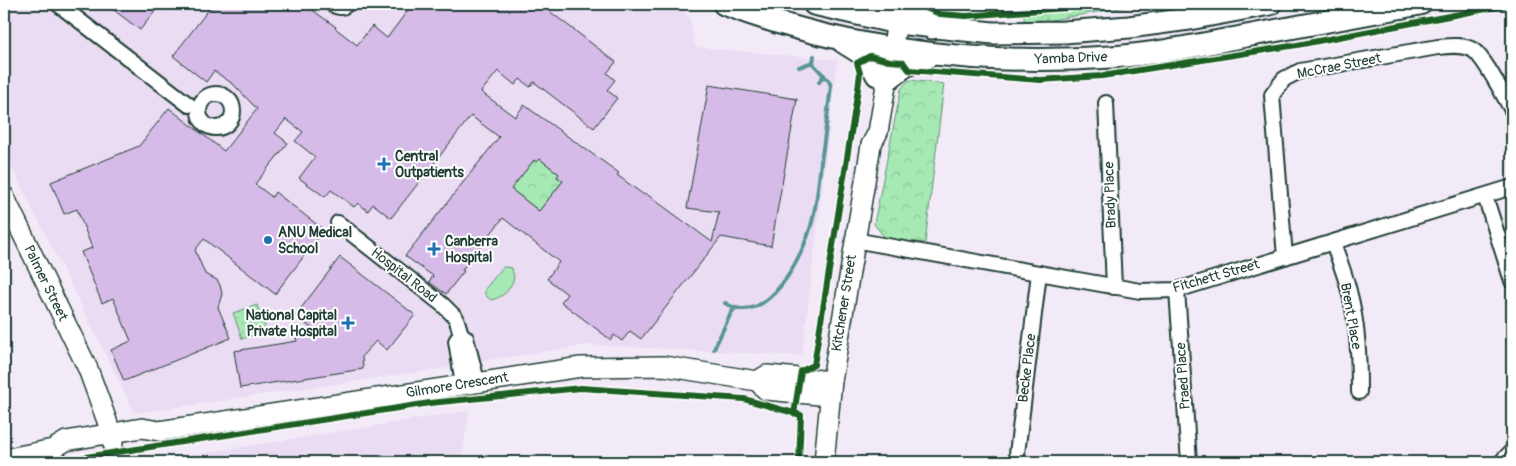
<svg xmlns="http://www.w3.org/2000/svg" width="1516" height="466" font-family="Pangolin,sans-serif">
  <defs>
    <pattern id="grass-dots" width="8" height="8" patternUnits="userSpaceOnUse" patternTransform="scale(1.25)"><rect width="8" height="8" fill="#a6e9b4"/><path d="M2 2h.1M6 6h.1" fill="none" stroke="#8ec99b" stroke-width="1.8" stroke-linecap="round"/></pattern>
    <pattern id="forest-crowns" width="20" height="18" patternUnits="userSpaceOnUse" patternTransform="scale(1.25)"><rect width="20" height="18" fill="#a6e9b4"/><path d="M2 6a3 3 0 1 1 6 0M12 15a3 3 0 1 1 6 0" fill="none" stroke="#8ec99b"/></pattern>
  </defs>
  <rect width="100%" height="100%" fill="#f3eaf8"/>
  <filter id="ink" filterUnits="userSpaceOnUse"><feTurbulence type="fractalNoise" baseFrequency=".02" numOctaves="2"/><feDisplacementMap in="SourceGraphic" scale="10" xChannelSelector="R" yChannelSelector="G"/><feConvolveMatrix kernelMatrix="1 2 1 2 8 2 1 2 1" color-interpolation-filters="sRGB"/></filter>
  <g filter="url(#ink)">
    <g fill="#eadcf3">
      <polygon points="4,4 668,4 689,15 695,47 837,60 802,356 589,345 488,360 447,368 135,413 4,152"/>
      <polygon points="469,411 461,462 147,462 380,425"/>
    </g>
    <polygon fill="url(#grass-dots)" stroke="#629374" points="257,305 266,330 242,339 233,313"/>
    <g fill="url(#forest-crowns)" stroke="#629374">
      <polygon points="1024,4 1142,4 1024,25"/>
      <polygon points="909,80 944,84 925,243 886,239 874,224 901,89"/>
      <polygon points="540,159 559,174 557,177 563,181 539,211 511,189 534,160 537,162"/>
    </g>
    <path fill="#a6e9b4" stroke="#629374" d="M503,267l9,1 2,10c-4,12 -10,19 -23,22l-6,-5v-6z"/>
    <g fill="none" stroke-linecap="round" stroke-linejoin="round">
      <g stroke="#589595" stroke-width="4">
        <polyline points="799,67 813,62"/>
        <polyline points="819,82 824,75"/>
        <path d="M725,303c42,28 79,-49 87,-81 5,-20 7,-40 9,-60 4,-26 7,-51 10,-76l-2,-5 -15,-16 -1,-3 1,-6"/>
        <polyline points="714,349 731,313 735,308"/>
      </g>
    </g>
    <g fill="#d6bae7" stroke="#1f3d34" fill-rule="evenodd">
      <polygon points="106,4 161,4 140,30"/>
      <path d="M213,4h91l32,23 -1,1 22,17 15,-19 15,12 21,-28 -8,-6h140l76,58 -9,11 8,7 -8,10 10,8 -23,30 -60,-46 -4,5 -10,-8 -5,6 -17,-14 -17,21 34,25 9,-12 95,68 -2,2 27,20 1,-2 67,49 7,-30 -32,-4 22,-123 88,14 -26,147 -50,-9 -80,102 -11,-8 -8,10 -8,-6 -3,5 -50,-38 6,-8 -20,-15 12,-17 -56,-44 -41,52 2,1 -18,23 -17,-12 4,-6 -28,-20 94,-119 -28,-21 -80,102 -18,-14 -5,7 -10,-8 -4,4 -23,-17 -6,7 -26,-19 16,-21 -20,-16 8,-9 -17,-13 -11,14 13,10 -33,41 17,13 3,-5 49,38 -49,64 -71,-55 -9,11 10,24 12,6 3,5 2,9 -4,13 13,31 -107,43 -13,-31 20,-9 -18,-43 -11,5 -21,-51 11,-4 -15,-39 -13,5 -13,-32 88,-36 30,-38 55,43 33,-42 -24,-25 -19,-13 -8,11 -33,-26zM540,159l19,15 -2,3 6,4 -24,30 -28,-22 23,-29 3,2z"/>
      <polygon points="340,257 415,315 387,350 376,341 362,356 363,369 240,388 234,351 297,341 296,337 318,333 295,316"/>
    </g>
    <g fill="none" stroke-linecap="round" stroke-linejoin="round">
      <g stroke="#1f3d34" stroke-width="18">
        <g id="street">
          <polyline points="58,4 189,105"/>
          <path d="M332,4c5,3 10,5 15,0"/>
          <circle cx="216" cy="111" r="17"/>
          <polyline points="1106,103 1114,287"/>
          <polyline points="1485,196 1512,281"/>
          <polyline points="338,223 443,305 456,318 461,334 466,338 477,381"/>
          <polyline points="854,240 1140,291 1177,290 1512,187"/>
          <path d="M1333,242c5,16 12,32 16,49 9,33 10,68 10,101"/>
          <path d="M1285,257l-13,-162 12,-16 16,-8 138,-24c11,-1 25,-3 35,3 12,8 31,47 39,60"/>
          <polyline points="1177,290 1189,462"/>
          <polyline points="461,334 456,341 463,384"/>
          <polyline points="1016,462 1039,273"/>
          <polyline points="1501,462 1512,451"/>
        </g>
      </g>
      <g stroke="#1f3d34" stroke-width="22">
        <g id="secondary">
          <polyline points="4,196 88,369 107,421 113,444"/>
          <polyline points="757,381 767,375 832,381"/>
          <polyline points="4,459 53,449 66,441 142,428 159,431 581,367 664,366 757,381 766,390 830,396"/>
          <polyline points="824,462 832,381 871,145 878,132 900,4"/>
        </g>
      </g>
      <g stroke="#1f3d34" stroke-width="25">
        <g id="primary">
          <path d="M724,4c122,47 256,62 387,53 44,-3 87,-12 130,-20 60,-11 120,-22 179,-33"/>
          <polyline points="814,4 897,23 993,33 1064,32 1129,27 1189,19 1270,4"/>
          <polyline points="913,4 918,13 932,28"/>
          <polyline points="843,42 867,57 877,75"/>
          <polyline points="886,81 905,66 931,55"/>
        </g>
      </g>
      <use href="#street" stroke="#fff" stroke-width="14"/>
      <use href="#secondary" stroke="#fff" stroke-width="19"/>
      <use href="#primary" stroke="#fff" stroke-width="21"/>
      <g stroke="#fff" stroke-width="9">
        <g id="cycleway">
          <polyline points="920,4 921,6 940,14 966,16 1113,4"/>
          <polyline points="903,62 909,70 1040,80 1102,76 1297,45 1512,4"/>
          <polyline points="794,414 801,371 814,365 858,89 860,73 857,63 870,56 890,61 903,62"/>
          <polyline points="54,462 430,403 581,388 744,399 801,415 799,462"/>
        </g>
      </g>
      <use href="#cycleway" stroke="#1b5e20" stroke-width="6"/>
    </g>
  </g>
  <g fill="#1f6fb2" stroke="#fff" stroke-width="2">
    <path d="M381.5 156.5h5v5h5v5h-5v5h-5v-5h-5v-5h5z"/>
    <circle cx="268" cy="240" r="5"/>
    <path d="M431.5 241.5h5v5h5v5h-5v5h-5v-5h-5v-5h5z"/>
    <path d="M345.5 315.5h5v5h5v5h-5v5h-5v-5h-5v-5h5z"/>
  </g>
  <g text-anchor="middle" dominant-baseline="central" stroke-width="4" stroke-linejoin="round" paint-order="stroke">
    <g font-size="14" fill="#1f3d34" stroke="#fff">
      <text transform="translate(1071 58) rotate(-2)">Yamba Drive</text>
      <text transform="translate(1339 66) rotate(-11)">McCrae Street</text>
      <text transform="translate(1110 195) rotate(-92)">Brady Place</text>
      <text transform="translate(404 275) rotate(38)">Hospital Road</text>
      <text transform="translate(1216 276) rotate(-16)">Fitchett Street</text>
      <text transform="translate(46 283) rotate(64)">Palmer Street</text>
      <text transform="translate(844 303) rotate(-81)">Kitchener Street</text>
      <text transform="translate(1351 316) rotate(80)">Brent Place</text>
      <text transform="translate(1027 368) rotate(-83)">Becke Place</text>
      <text transform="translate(1183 376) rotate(-94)">Praed Place</text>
      <text transform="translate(457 385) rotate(-9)">Gilmore Crescent</text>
    </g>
    <g font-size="14" font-weight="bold" fill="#1f3d34" stroke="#fff" text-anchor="start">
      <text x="395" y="156">Central<tspan x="395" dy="16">Outpatients</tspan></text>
      <text x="278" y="232">ANU Medical<tspan x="278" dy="16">School</tspan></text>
      <text x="445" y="241">Canberra<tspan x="445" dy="16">Hospital</tspan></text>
      <text x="337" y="315" text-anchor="end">National Capital<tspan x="337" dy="16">Private Hospital</tspan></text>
    </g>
  </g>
  <rect width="1516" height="466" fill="none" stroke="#fff" stroke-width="20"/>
  <rect x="10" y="10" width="1496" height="446" fill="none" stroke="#1f3d34" stroke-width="2" filter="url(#ink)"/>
</svg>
